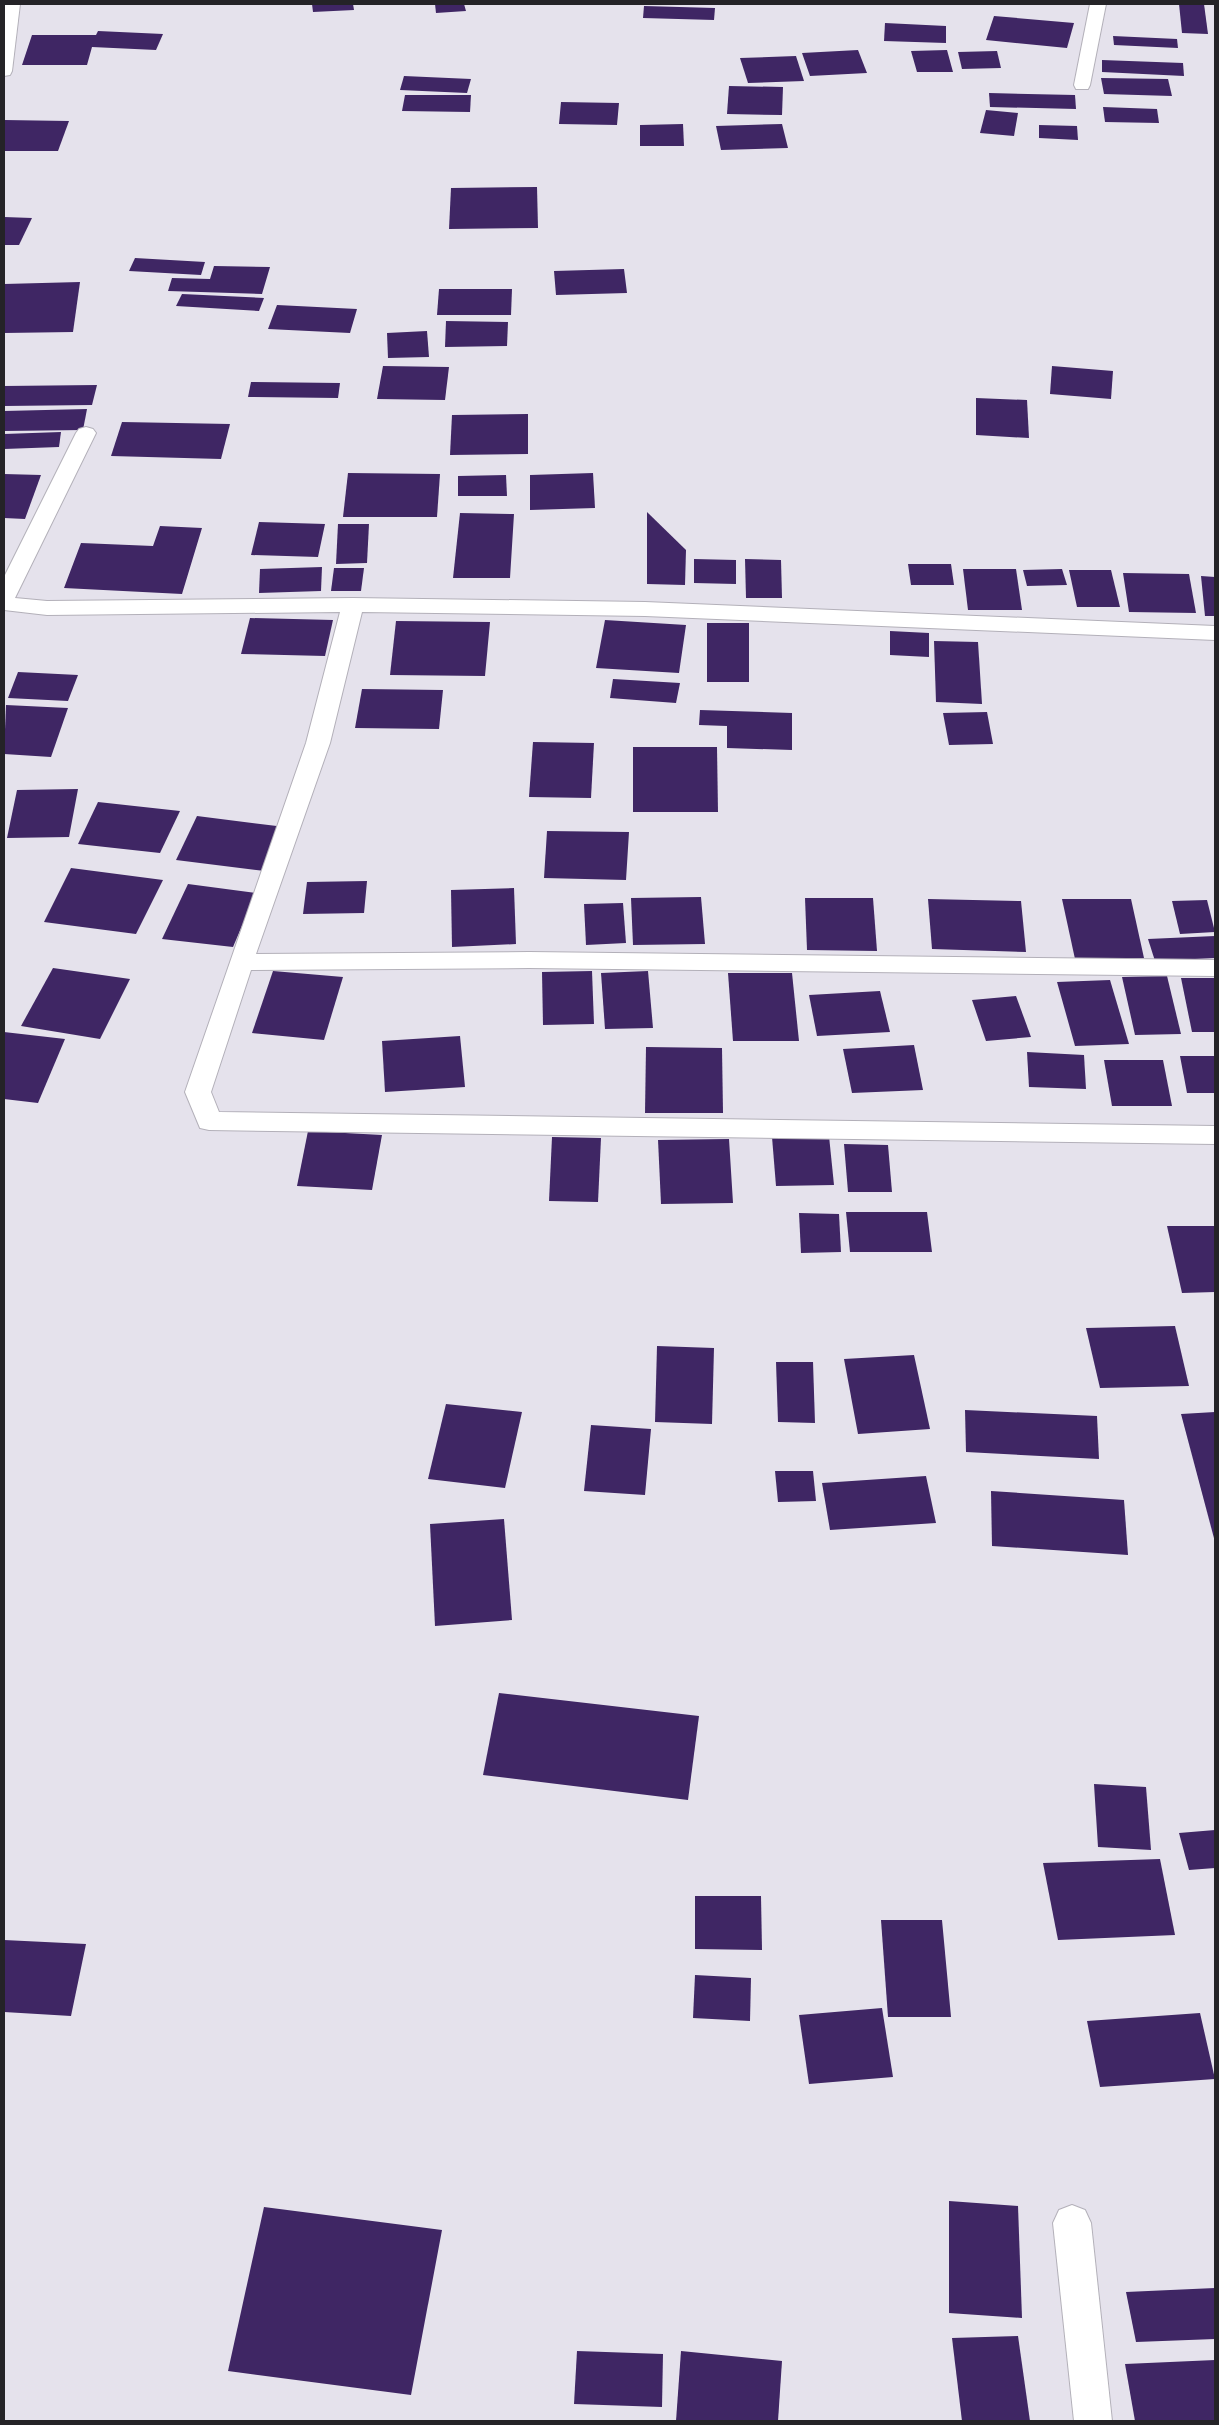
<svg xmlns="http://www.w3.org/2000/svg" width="1219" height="2425" font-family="'Public Sans',sans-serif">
  <rect width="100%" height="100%" fill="#e5e2ec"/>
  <g fill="#3f2664">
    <polygon points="312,4 353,4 354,10 313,12"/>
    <polygon points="435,4 464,4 466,11 436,13"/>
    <polygon points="1179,4 1204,4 1208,34 1182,33"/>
    <polygon points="644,6 715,8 714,20 643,18"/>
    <polygon points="994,16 1074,23 1067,48 986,40"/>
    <polygon points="885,23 946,26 946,43 884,41"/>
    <polygon points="98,31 163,34 156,50 92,47 87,65 22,65 32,35 96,35"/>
    <polygon points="1113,36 1177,39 1178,48 1114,45"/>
    <polygon points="858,50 867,73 810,76 802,53"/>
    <polygon points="947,50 953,72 917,72 911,51"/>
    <polygon points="997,51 1001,68 962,69 958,52"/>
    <polygon points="796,56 804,81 748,83 740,58"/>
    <polygon points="1102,60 1183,63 1184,76 1102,72"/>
    <polygon points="404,76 471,79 467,93 400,90"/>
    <polygon points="1101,78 1168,79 1172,96 1104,94"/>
    <polygon points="729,86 783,87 782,115 727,114"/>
    <polygon points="989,93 1075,95 1076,109 990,107"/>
    <polygon points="405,95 471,95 470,112 402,111"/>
    <polygon points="561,102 619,103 617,125 559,124"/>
    <polygon points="1103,107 1157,109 1159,123 1105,122"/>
    <polygon points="986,110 1018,113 1014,136 980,133"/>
    <polygon points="4,120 69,121 58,151 4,151"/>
    <polygon points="683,124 684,146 640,146 640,125"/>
    <polygon points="782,124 788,148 721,150 716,126"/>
    <polygon points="1039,125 1077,126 1078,140 1039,138"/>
    <polygon points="537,187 538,228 449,229 451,188"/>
    <polygon points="4,217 32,218 19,245 4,245"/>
    <polygon points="135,258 205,262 201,275 129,271"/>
    <polygon points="214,266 270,267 262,294 168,291 172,278 210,279"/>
    <polygon points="624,269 627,293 556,295 554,271"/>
    <polygon points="80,282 73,332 4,333 4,284"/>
    <polygon points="439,289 512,289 511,315 437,315"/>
    <polygon points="182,294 264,298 259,311 176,306"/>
    <polygon points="277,305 357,309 350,333 268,329"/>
    <polygon points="446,321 508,322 507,346 445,347"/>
    <polygon points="427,331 429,357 388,358 387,333"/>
    <polygon points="383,366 449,367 445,400 377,399"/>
    <polygon points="1052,366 1113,371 1111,399 1050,394"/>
    <polygon points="251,382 340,383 338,398 248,397"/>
    <polygon points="97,385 92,405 4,406 4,386"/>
    <polygon points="976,398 1027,400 1029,438 976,435"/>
    <polygon points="87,409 83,430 4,431 4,411"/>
    <polygon points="528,414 528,454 450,455 452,415"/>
    <polygon points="122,422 230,424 221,459 111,456"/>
    <polygon points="61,432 59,447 4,449 4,434"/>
    <polygon points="348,473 440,474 437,517 343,517"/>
    <polygon points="593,473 595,508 530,510 530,475"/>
    <polygon points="4,474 41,475 25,519 4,518"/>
    <polygon points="506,475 507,496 458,496 458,476"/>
    <polygon points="647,512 686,550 685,585 647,584"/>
    <polygon points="460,513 514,514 510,578 453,578"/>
    <polygon points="259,522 325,524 318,557 251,555"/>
    <polygon points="338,524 369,524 367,563 336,564"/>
    <polygon points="160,526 202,528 182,594 64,588 81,543 153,546"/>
    <polygon points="694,559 736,560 736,584 694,583"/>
    <polygon points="745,559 781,560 782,598 746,598"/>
    <polygon points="908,564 951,564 954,585 911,585"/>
    <polygon points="322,567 321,591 259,593 260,569"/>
    <polygon points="334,568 364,568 361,591 331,591"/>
    <polygon points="963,569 1016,569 1022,610 968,610"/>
    <polygon points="1062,569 1067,585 1027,586 1023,570"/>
    <polygon points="1069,570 1111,570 1120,607 1077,607"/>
    <polygon points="1123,573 1189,574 1196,613 1129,612"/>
    <polygon points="1201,576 1215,577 1215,616 1205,616"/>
    <polygon points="250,618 333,620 325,656 241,654"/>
    <polygon points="605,620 686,625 679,673 596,668"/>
    <polygon points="396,621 490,622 485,676 390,675"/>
    <rect x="707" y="623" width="42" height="59"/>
    <polygon points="890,631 929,633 929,657 890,655"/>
    <polygon points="934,641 978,642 982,704 936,702"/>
    <polygon points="18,672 78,675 68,701 8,698"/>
    <polygon points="613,679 680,683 676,703 610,698"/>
    <polygon points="362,689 443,690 439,729 355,728"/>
    <polygon points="6,705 68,708 51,757 4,754"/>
    <polygon points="700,710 792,713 792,750 727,748 727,726 699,725"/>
    <polygon points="987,712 993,744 949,745 943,713"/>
    <polygon points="533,742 594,743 591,798 529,797"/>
    <polygon points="633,747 717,747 718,812 633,812"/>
    <polygon points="78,789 69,837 7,838 17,790"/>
    <polygon points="98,802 180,811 160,853 78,844"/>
    <polygon points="197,816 285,827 265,871 176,860"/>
    <polygon points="547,831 629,832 626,880 544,878"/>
    <polygon points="71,868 163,880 136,934 44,922"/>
    <polygon points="367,881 364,913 303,914 307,882"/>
    <polygon points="188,884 256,893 233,947 162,939"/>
    <polygon points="514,888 516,944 452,947 451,890"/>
    <polygon points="701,897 705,944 633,945 631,898"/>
    <polygon points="805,898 873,898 877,951 807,950"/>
    <polygon points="928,899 1021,901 1026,952 932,949"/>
    <polygon points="1062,899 1131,899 1144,958 1075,959"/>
    <polygon points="1207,900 1215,932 1180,934 1172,901"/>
    <polygon points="623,903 626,943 586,945 584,904"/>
    <polygon points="1215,936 1215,958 1155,961 1148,939"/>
    <polygon points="53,968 130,979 100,1039 21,1026"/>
    <polygon points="273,971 343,977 324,1040 252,1033"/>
    <polygon points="592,971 594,1024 543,1025 542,972"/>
    <polygon points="648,971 653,1028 605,1029 601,973"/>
    <polygon points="728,973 792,973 799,1041 733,1041"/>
    <polygon points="1167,976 1181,1034 1135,1035 1122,977"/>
    <polygon points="1181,978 1215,978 1215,1032 1192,1032"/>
    <polygon points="1110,980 1129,1044 1075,1046 1057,982"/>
    <polygon points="880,991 890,1032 817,1036 809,995"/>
    <polygon points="1016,996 1031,1037 986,1041 972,1000"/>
    <polygon points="4,1032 65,1039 38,1103 4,1099"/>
    <polygon points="460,1036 465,1087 385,1092 382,1041"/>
    <polygon points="914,1045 923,1090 852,1093 843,1049"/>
    <polygon points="646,1047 722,1048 723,1113 645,1113"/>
    <polygon points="1027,1052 1084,1055 1086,1089 1029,1087"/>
    <polygon points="1180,1056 1215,1056 1215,1093 1187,1093"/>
    <polygon points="1104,1060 1163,1060 1172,1106 1112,1106"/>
    <polygon points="308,1131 382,1135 372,1190 297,1186"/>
    <polygon points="829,1136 834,1185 776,1186 772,1137"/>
    <polygon points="552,1137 601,1138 598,1202 549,1201"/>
    <polygon points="729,1139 733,1203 661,1204 658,1140"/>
    <polygon points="844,1144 888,1145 892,1192 848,1192"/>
    <polygon points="846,1212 927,1212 932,1252 850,1252"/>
    <polygon points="799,1213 839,1214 841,1252 801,1253"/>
    <polygon points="1167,1226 1215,1226 1215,1292 1182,1293"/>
    <polygon points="1175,1326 1189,1386 1100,1388 1086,1328"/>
    <polygon points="657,1346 714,1348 712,1424 655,1422"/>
    <polygon points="914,1355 930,1429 858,1434 844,1359"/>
    <polygon points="776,1362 813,1362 815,1423 778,1422"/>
    <polygon points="446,1404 522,1412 505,1488 428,1479"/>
    <polygon points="965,1410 1097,1416 1099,1459 966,1452"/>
    <polygon points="1215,1412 1215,1542 1181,1414"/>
    <polygon points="591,1425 651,1429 645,1495 584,1491"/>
    <polygon points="775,1471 813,1471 816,1501 778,1502"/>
    <polygon points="926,1476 936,1523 830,1530 822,1483"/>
    <polygon points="991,1491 1124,1500 1128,1555 992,1546"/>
    <polygon points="504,1519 512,1620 435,1626 430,1524"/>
    <polygon points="499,1693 699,1716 688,1800 483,1775"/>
    <polygon points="1094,1784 1146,1787 1151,1850 1098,1847"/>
    <polygon points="1215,1830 1215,1868 1189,1870 1179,1833"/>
    <polygon points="1160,1859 1175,1935 1058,1940 1043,1863"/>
    <polygon points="695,1896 761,1896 762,1950 695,1949"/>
    <polygon points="881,1920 942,1920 951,2017 888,2017"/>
    <polygon points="4,1940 86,1944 71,2016 4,2012"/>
    <polygon points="695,1975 751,1978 750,2021 693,2018"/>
    <polygon points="882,2008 893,2077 809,2084 799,2015"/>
    <polygon points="1200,2013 1215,2079 1100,2087 1087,2021"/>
    <polygon points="949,2201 1018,2206 1022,2318 949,2313"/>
    <polygon points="264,2207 442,2230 411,2395 228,2371"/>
    <polygon points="1215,2288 1215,2339 1136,2342 1126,2292"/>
    <polygon points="1018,2336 1030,2421 962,2421 952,2338"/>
    <polygon points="577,2351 663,2354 662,2407 574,2404"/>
    <polygon points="681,2351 782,2361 778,2421 676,2421"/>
    <polygon points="1215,2360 1215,2421 1135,2421 1125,2364"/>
  </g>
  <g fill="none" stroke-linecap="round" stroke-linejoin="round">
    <g stroke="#b3b0b9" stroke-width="2">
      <g id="minor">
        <polygon points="4,4 20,4 12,71 10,75 4,76"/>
        <polygon points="1090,4 1106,4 1090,85 1088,89 1076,89 1074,85"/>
        <polygon points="86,427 93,429 96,433 15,598 47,601 353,598 645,602 1215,626 1215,640 645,616 362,612 330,743 256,954 529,952 1215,960 1215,976 529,968 251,970 211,1092 219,1112 1215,1126 1215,1144 209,1130 200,1128 185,1092 306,743 340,612 47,615 4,610 4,577 76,433 79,429"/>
        <polygon points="1072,2205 1085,2210 1091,2223 1112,2421 1074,2421 1053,2223 1059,2210"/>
      </g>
    </g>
    <use href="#minor" fill="#fff" fill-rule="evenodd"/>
  </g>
  <rect width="1219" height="2425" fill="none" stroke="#242327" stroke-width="10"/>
</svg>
